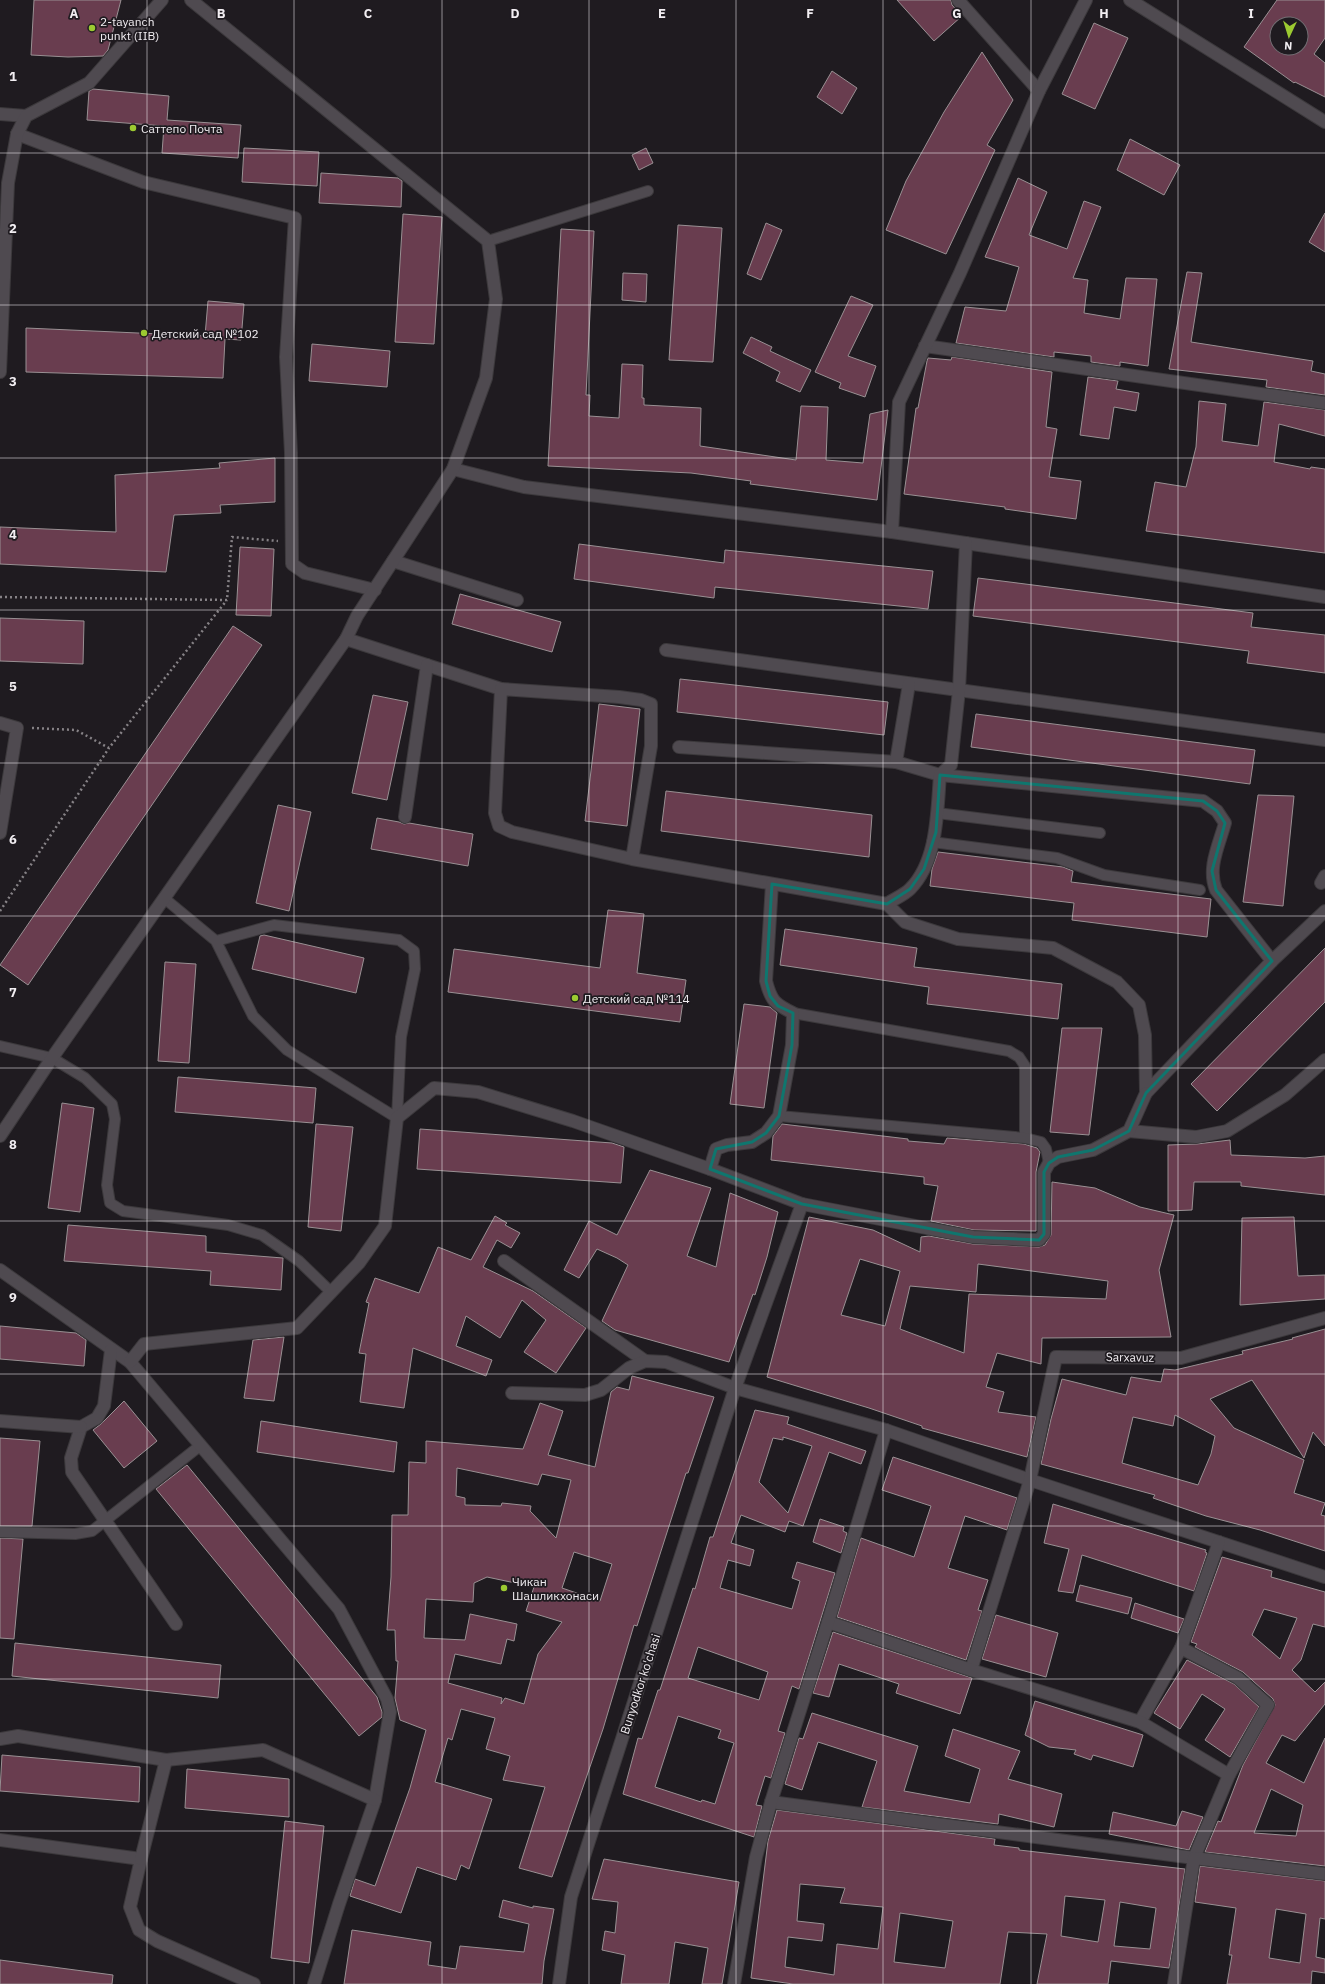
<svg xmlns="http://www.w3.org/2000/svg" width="1325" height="1984" font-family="'IBM Plex Sans',sans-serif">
  <rect width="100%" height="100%" fill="#1f1b20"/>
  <g fill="#693d4f" stroke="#999093" fill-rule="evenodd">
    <polygon points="34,0 121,0 108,50 103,56 68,57 31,55"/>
    <polygon points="897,0 951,0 952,5 962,16 934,41"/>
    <path d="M1277,0h48v38l-11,16 11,9v34l-30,-15 -1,1 -50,-36zM1277,24h24v24h-24z"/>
    <polygon points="1094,23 1128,38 1095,109 1062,94"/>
    <polygon points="982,52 1013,100 987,145 995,150 946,254 886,230 906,181 944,112"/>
    <polygon points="832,71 857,88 842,114 817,97"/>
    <polygon points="93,89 169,96 167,120 241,125 238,158 162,153 164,126 87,120 89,91"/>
    <polygon points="1130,139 1180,165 1164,195 1117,170"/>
    <polygon points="244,148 319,152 317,186 242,182"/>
    <polygon points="646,148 653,163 639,170 632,155"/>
    <polygon points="321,173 398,178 402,181 401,207 319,203"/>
    <polygon points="1018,178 1047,192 1029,235 1067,249 1084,201 1101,207 1073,278 1088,280 1084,313 1120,319 1126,278 1157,279 1148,366 1120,362 1120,366 1091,362 1091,356 1054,352 1054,357 956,343 965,307 1006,311 1019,267 985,257"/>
    <polygon points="1325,213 1325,252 1309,242"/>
    <polygon points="403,214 442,217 434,344 395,342"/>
    <polygon points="766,223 782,230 761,280 747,274"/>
    <polygon points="678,225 722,228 713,362 669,360"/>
    <polygon points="561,229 594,231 586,395 590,395 589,416 619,418 622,364 643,365 642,398 644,398 644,405 701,408 700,446 796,460 801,406 828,407 826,460 863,463 870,414 888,410 877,500 750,484 751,481 691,473 548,466"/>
    <polygon points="1187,272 1202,273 1191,342 1313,361 1311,371 1325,374 1325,395 1266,387 1267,380 1169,369"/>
    <polygon points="623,273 647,274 646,302 622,300"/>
    <polygon points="851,296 873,305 848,356 876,366 865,397 839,388 841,383 815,372"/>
    <polygon points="208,301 244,304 241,340 225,339 223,378 26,372 26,328 205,336"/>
    <polygon points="751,337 772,347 770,351 811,370 800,392 776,381 780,372 743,353"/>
    <polygon points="312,344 390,351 387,387 309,381"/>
    <polygon points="952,357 1052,372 1046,427 1057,429 1049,477 1081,481 1076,519 1005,509 1005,507 904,494 916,408 918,408 927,361 928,358 951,360"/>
    <polygon points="1088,377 1118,381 1116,389 1139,393 1136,411 1114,407 1109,439 1080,435"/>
    <polygon points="1199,401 1226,404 1222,441 1258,446 1264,402 1325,410 1325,436 1279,424 1274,462 1310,469 1311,467 1325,469 1325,553 1146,531 1155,482 1186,487 1196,447"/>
    <polygon points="275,458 275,502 220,505 221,513 174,515 166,572 0,564 0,527 116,532 115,475 220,468 219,463"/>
    <polygon points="579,544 724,563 725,550 933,571 928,609 715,587 714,598 574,579"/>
    <polygon points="240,547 274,549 271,616 236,615"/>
    <polygon points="978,578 1253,613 1251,627 1325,635 1325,673 1247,663 1249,651 973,616"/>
    <polygon points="460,594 561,622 552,652 452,624"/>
    <polygon points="0,618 84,621 83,664 0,661"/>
    <polygon points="233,626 262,645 28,985 0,965"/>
    <polygon points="680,679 888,702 884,735 677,712"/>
    <polygon points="373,695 408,702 387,800 352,793"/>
    <polygon points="599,704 640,709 627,826 585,821"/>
    <polygon points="976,714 1255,750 1250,784 971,747"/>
    <polygon points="666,791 872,815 869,857 661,831"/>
    <polygon points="1258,795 1294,796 1283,906 1243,902"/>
    <polygon points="278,805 311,812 289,911 256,903"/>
    <polygon points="377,818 399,822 404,824 409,823 473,834 468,866 371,849"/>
    <polygon points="938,852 1063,867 1073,871 1071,882 1211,899 1207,937 1072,920 1074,903 930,886 932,869"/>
    <polygon points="608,910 644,914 637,973 686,980 680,1022 448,992 454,949 600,968"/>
    <polygon points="785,929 917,948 914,967 1062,984 1058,1019 927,1004 929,987 780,965"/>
    <polygon points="264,935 364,958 356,993 252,969 260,936"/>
    <polygon points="1325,948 1325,1002 1217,1111 1191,1084"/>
    <polygon points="165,962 196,964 189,1063 158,1061"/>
    <polygon points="744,1004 770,1007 777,1013 764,1108 730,1104"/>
    <polygon points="1062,1028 1102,1028 1089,1135 1050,1132"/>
    <polygon points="178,1077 316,1088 313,1123 175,1112"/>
    <polygon points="62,1103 94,1108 80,1212 48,1208"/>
    <polygon points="316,1124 353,1127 341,1231 308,1227"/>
    <polygon points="782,1124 908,1139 908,1141 944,1144 947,1138 1024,1144 1037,1148 1040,1152 1036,1172 1036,1231 974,1230 931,1221 938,1186 924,1184 924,1177 771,1160 773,1136"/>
    <polygon points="420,1129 612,1143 624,1147 621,1183 417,1169"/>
    <polygon points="1230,1140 1231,1155 1305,1158 1325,1156 1325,1195 1241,1186 1241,1182 1194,1182 1192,1210 1168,1211 1168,1145 1197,1144"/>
    <polygon points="650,1170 711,1188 687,1256 716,1267 730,1193 778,1212 767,1257 755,1295 753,1294 729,1362 615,1330 602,1321 628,1265 617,1258 597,1249 579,1278 564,1270 589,1221 617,1235"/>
    <path d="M1052,1182l43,6 45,19 34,8 -15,55 12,67 -129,1 -1,26 -44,-11 -11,34 18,5 -6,20 38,5 -9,40 -105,-29v-2l-53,-18 -102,-31 42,-160 64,13 47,22 1,-15 8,-1 44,8 66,3 6,-2 6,-10zM860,1259l40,12 -15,55 -44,-11zM978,1264l130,17 -2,18 -137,-5 -5,59 -64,-24 10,-43 66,6z"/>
    <polygon points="495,1216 507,1223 505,1225 520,1233 511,1248 497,1240 483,1267 533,1291 586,1328 556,1373 524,1352 546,1320 522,1300 500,1338 466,1316 456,1346 492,1360 486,1376 413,1348 404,1408 360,1402 366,1354 359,1353 369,1303 366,1302 375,1278 419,1293 438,1247 471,1260"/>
    <polygon points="1294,1217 1298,1276 1325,1275 1325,1299 1240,1305 1242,1218"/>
    <polygon points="68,1225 206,1236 206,1252 283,1258 281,1290 210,1285 211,1271 64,1261"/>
    <polygon points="0,1326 76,1333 86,1340 84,1366 0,1359"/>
    <path d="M1325,1329v117l-12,-14 -9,26 -52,-78 -42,19 24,29 70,32 -10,33 31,10 -4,12 4,1v35l-65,-21 -54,-14 -53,-18 2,-3 -114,-31 10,-45 11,-40 64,16 5,-18 30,5 3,-13 11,1 68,-16 -1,-3 51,-12 -1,-1zM1175,1415l40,21 -4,18 -13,31 -76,-22 11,-46 40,9z"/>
    <polygon points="284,1337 274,1401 244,1398 253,1340"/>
    <path d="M632,1376l82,21 -26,76h-2l-49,153 -3,-1 -31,104 -51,148 -33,-9 26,-81 -42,-7 7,-24 -24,-7 9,-31 -34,-9 -9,31 -4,-2 -13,44 57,17 -23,70 -8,-4 -5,15 -39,-13 -16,46 -51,-17 5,-17 20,7 35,-98 16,-58 -26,-10 -5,-22 3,-37h-2l-1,-31h-8l4,-53 1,-62h16l1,-53 17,1v-22l97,8 17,-46 23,8 -15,44 47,12 16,-75 6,-5 12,3zM457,1468l81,17 4,-11 29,6 -15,58 -26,-27 1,-5 -29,-3 -1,3 -36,-1v-7l-9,-2zM574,1552l38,12 -12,37 -38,-13zM487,1577l47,10 -8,24 36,11 -24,32 -14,50 -19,-6 -4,6 1,-6 -54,-15 7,-29 46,10 6,-25 7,2 3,-17 -47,-10 -5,26 -41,-2 2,-39 47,3 1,-19z"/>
    <polygon points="124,1401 157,1441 124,1468 93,1430 101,1424"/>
    <path d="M755,1410l34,7 -2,7 79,27 -5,13 -32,-12 -26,74 -14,-5 -4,11 -44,-17 -10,28 23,7 -4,16 -22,-6 -8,28 72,21 8,-28 -8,-3 5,-16 38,11 -36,116 -7,-3 -14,45 7,2 -14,45 -6,-2 -9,29 6,1 -8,31 -131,-43 15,-56 4,1 16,-49h2l33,-102 2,1 15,-52h3zM783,1437l29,9 -24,67 -29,-31 14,-44 10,2zM698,1647l70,25 -9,28 -71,-22zM678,1716l43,14 -3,8 16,5 -19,61 -13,-4 -1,2 -46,-15z"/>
    <polygon points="261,1421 397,1442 394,1472 257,1452"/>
    <polygon points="0,1438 40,1441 32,1526 0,1526"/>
    <polygon points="893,1457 1017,1498 1007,1530 965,1516 948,1568 988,1580 978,1610 982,1611 966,1660 837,1617 861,1538 914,1557 931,1506 882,1490"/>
    <polygon points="187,1465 377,1697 382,1712 382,1717 359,1736 156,1489"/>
    <polygon points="1053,1504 1206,1550 1205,1552 1207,1553 1194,1591 1082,1555 1073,1593 1058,1591 1069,1549 1044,1543"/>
    <polygon points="820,1519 844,1527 843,1531 847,1533 841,1553 813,1542"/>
    <polygon points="0,1538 23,1539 14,1639 0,1638"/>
    <path d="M1222,1557l50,14 -1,6 54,15v35l-12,-3 -12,36 -9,10 23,22 10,-10v22l-30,37 -13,-6 -16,28 38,20 21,-45v128l-120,-14 13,-31 3,1 22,-57 32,-60 -2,-6 -30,-27 -48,-25 2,-3 -6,-2zM1264,1609l33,9 -17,41 -28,-24zM1271,1789l32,16 -7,31 -42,-3z"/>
    <polygon points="1080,1585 1132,1598 1128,1614 1076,1601"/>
    <polygon points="1135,1603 1184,1619 1178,1633 1131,1618"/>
    <polygon points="996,1615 1058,1633 1046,1677 982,1659"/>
    <polygon points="833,1632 972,1678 960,1714 896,1693 899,1684 839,1664 829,1697 813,1693"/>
    <polygon points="15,1643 221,1665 218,1698 12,1676"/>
    <polygon points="1187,1660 1234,1684 1259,1707 1230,1757 1205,1740 1225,1709 1202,1694 1180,1729 1154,1713"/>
    <polygon points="1035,1701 1143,1735 1133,1767 1093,1755 1091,1760 1074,1754 1076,1750 1049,1747 1025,1735"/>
    <polygon points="812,1713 918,1746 904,1791 970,1803 980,1769 945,1756 953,1729 1020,1751 1008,1779 1062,1794 1054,1827 999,1814 998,1824 862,1807 877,1761 818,1742 802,1790 785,1784 799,1738 803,1739"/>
    <polygon points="2,1755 140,1767 139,1802 0,1791"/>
    <polygon points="187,1769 289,1779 289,1817 185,1808"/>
    <path d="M777,1810l218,29 -1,6 25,3v2l166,19 -16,99 -58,-7 -3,23h-71l10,-50 -39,-2 -8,52h-207l-42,-6 17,-137zM800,1884l45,4 -5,15 43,4 -5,42 -41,-5 -3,31 -49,-8 3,-30 34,4 2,-17 -27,-3zM1065,1896l40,4 -7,42 -37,-6zM1120,1902l36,6 -6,41 -36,-3zM900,1913l53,8 -8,47 -51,-6z"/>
    <polygon points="1182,1811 1203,1817 1189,1850 1109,1834 1113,1812 1176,1826"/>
    <polygon points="285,1821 324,1826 309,1963 271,1958"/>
    <polygon points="604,1859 739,1882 722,1984 702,1984 708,1948 675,1942 669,1984 621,1984 625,1955 602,1950 605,1931 615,1933 618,1902 592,1899"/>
    <path d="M1200,1866l125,15v38l-5,-1 -4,39 9,2v14l-13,-2 -1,13h-84l5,-29h-3l7,-47 -41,-6zM1276,1909l30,5 -6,49 -31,-5z"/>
    <polygon points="503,1900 533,1908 533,1906 554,1909 544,1961 542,1984 344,1984 352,1930 431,1942 428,1965 456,1969 460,1946 524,1952 529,1924 499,1917"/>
    <polygon points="0,1960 113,1975 112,1984 0,1984"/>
  </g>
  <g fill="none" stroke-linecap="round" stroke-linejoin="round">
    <g stroke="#3c393c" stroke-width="12">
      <g id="service">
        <polyline points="488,241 648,191"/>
        <polyline points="937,813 1100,833"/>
        <polyline points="932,842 1057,858 1104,875 1200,890"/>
        <polyline points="164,898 216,941 253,1016 287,1050 397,1118 401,1037 415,969 414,951 399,940 274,925 216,941"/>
        <polyline points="793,1013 1009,1051 1019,1057 1025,1066 1025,1138"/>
        <polyline points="0,1046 52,1058 85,1078 112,1104 115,1119 107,1185 110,1203 123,1211 228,1225 262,1235 299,1261 331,1292"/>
        <polyline points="779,1116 1025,1138 1041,1142 1046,1149 1049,1163"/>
        <polyline points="0,1532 75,1534 92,1531 201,1445"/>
      </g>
    </g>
    <g stroke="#3c393c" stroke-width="14">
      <g id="minor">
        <polyline points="958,0 1039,91"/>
        <polyline points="1130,0 1325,122"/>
        <polyline points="0,114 26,116"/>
        <polyline points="17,134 143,182 295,218 286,357 291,453 292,564 305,573 375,590"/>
        <polyline points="925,346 1325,403"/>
        <polyline points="453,469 524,487 892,532 1325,597"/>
        <polyline points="892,532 899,402 960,273 1039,91 1086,0"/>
        <polyline points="393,561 517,600"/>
        <polyline points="346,639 501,689"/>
        <polyline points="666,650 1325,740"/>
        <polyline points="0,723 17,728 0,833"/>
        <path d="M679,747l217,15 44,13 263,26 14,10 8,12c-6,22 -18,45 -9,67l56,71"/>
        <polyline points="896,762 909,684"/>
        <polyline points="405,817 427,665"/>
        <polyline points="632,859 651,746 651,704 641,700 619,697 501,689 495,813 499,826 512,832 632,859 887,904 905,922 958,939 1053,948 1117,982 1139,1005 1145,1035 1146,1093 1272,961 1325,911"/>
        <polyline points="1321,883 1325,876"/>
        <path d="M887,904c7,-5 17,-9 23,-15 28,-28 27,-78 30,-114l11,-10 8,-75 7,-147"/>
        <polyline points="1129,1131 1196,1137 1227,1131 1285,1095 1325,1060"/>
        <path d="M710,1169l6,-20 11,-4 25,-3 14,-9 13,-17 13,-71 1,-32c-18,-9 -22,-12 -27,-32l6,-97"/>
        <polyline points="504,1261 645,1361"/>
        <polyline points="0,1270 130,1362 339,1609 387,1699 390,1712 375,1800 339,1904 314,1984"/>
        <polyline points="111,1350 104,1406 97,1418 81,1427 71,1458 72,1472 176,1624"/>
        <polyline points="130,1362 144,1344 297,1328 359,1263 385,1226 397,1118 434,1088 478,1092 573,1121 710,1169 802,1204 973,1237 1032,1240 1039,1240 1044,1234 1044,1172 1049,1163 1058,1157 1093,1150 1129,1131 1146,1093"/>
        <polyline points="512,1393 585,1395 601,1390 629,1368 645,1361 666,1362 735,1388 886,1430 1030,1480 1325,1577"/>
        <polyline points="0,1421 81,1427"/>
        <polyline points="1219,1542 1181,1648 1238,1678 1268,1705 1229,1775"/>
        <polyline points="971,1670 1030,1480 1056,1357 1181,1358 1325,1318"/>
        <polyline points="1140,1722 1181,1648"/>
        <polyline points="0,1739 18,1736 166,1760 263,1750 375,1800"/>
        <polyline points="771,1802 1194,1858 1229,1775 1140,1722 971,1670 828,1622"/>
        <polyline points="0,1840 141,1859 130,1907 139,1930 157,1941 254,1984"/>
        <polyline points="141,1859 166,1760"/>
        <polyline points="559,1984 571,1897 735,1388 802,1204"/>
        <polyline points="734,1984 756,1857 771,1802 828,1622 886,1430"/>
        <polyline points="1174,1984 1194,1858 1325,1874"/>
      </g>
    </g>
    <g stroke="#3c393c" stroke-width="14">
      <g id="tertiary">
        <polyline points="0,372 8,183 17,134 26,116 89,83 162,0"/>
        <polyline points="0,1136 52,1058 346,639 357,616 453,469 486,378 496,299 488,241 191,0"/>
      </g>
    </g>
    <g stroke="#868286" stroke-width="2.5" stroke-dasharray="2 3" stroke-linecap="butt">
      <polyline points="0,597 227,600 232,537 278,541"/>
      <polyline points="32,728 76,730 109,748 227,600"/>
      <polyline points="0,911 109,748"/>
    </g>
    <use href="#service" stroke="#4f4a50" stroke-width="10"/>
    <use href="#minor" stroke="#4f4a50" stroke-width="12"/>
    <use href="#tertiary" stroke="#4f4a50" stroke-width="12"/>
  </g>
  <path fill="none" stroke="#0f766e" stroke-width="3" stroke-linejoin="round" d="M940,775l263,26 14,10 8,12 -13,48 4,19 56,71 -126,132 -17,38 -36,19 -35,7 -9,6 -5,9v62l-5,6 -66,-3 -171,-33 -92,-35 6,-20 36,-7 14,-9 13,-17 13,-71 1,-32 -15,-7 -8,-10 -4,-15 6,-97 115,20 23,-15 14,-20 12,-37z"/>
  <path fill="none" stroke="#f2eef2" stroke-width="1" stroke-opacity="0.55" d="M147,0v1984M294,0v1984M442,0v1984M589,0v1984M736,0v1984M883,0v1984M1031,0v1984M1178,0v1984M0,153h1325M0,305h1325M0,458h1325M0,610h1325M0,763h1325M0,916h1325M0,1068h1325M0,1221h1325M0,1374h1325M0,1526h1325M0,1679h1325M0,1831h1325"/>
  <g fill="#9cca31" stroke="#1f1b20" stroke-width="1.5">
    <circle cx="92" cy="28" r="4"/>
    <circle cx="133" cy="128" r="4"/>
    <circle cx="144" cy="333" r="4"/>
    <circle cx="575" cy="998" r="4"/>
    <circle cx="504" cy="1588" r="4"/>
  </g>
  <g text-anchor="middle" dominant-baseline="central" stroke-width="3.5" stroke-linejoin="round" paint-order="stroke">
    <g font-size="12" fill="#f2eef2" stroke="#1f1b20" text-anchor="start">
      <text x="100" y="21">2-tayanch<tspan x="100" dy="14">punkt (IIB)</tspan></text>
      <text x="141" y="128">Саттепо Почта</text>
      <text x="152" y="333">Детский сад №102</text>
      <text x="583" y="998">Детский сад №114</text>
      <text x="512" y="1581">Чикан<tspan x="512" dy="14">Шашликхонаси</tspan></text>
    </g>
    <g font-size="12" fill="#f2eef2" stroke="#1f1b20">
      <text transform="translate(1130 1357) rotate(1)">Sarxavuz</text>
      <text transform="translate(640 1684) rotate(-72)">Bunyodkor ko'chasi</text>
    </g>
  </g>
  <g font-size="13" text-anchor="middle" font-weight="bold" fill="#f2eef2" stroke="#1f1b20" stroke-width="3.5" stroke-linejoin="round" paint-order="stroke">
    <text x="74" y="18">A</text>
    <text x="221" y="18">B</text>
    <text x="368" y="18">C</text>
    <text x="515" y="18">D</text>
    <text x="662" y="18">E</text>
    <text x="810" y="18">F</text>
    <text x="957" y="18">G</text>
    <text x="1104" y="18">H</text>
    <text x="1251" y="18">I</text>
    <text x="13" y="81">1</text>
    <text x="13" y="233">2</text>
    <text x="13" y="386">3</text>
    <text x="13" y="539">4</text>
    <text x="13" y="691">5</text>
    <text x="13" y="844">6</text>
    <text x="13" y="997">7</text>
    <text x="13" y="1149">8</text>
    <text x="13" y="1302">9</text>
  </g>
  <g transform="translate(1289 36) rotate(184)"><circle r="19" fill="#1f1b20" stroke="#736f74"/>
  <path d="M0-3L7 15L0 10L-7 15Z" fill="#9cca31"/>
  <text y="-6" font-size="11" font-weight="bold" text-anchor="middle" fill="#f2eef2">N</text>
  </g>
</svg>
